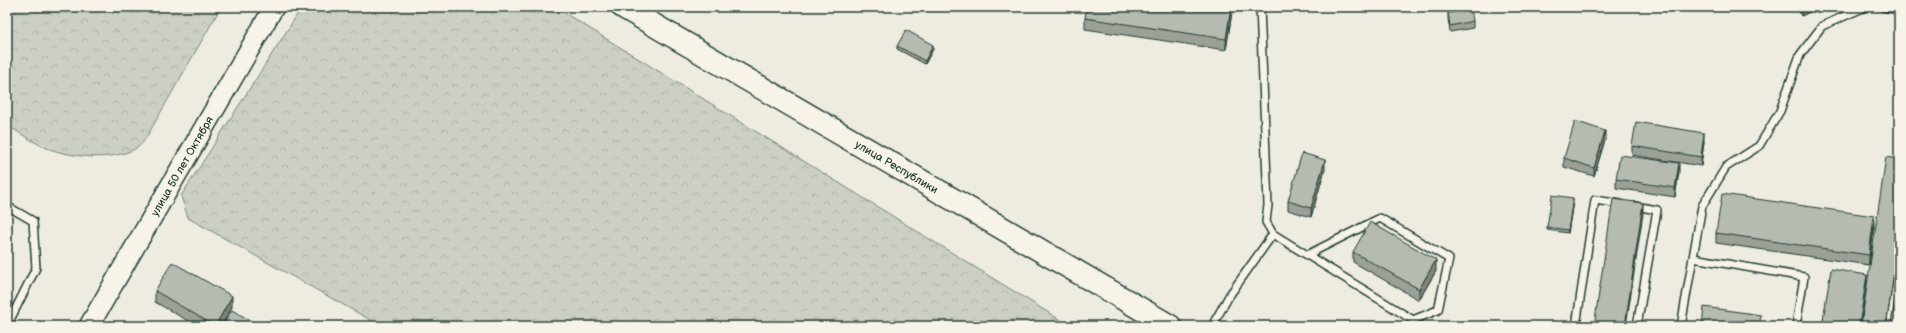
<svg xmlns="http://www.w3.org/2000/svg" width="1906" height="333" font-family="'Balsamiq Sans',sans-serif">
  <defs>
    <pattern id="forest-crowns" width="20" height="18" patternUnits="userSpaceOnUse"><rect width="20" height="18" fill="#cccfc4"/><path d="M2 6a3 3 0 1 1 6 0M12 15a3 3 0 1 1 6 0" fill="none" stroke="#afb3a9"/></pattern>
  </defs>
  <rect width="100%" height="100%" fill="#eeece1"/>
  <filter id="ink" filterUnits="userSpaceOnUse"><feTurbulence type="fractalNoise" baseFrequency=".025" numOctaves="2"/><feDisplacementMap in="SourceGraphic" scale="8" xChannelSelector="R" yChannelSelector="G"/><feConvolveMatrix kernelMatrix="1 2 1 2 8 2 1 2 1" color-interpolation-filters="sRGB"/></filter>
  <g filter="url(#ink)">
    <g fill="url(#forest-crowns)" stroke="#76867c">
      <path d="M7,7h214l-75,131c-2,3 -5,7 -8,9 -24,16 -72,10 -96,-1 -12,-6 -24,-14 -35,-21z"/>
      <polygon points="302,7 555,7 1070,326 381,326 188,218 181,196"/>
    </g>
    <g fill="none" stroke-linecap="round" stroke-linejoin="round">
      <g stroke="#1f3d34" stroke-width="10">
        <g id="service">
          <polyline points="1883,7 1899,10"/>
          <polyline points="7,206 33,221 36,268 7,326"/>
          <polyline points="1635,206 1657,210 1637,326"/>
          <polyline points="1273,234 1413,320 1438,310 1449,259 1380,218 1307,255"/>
          <polyline points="1693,258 1804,277 1796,326"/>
          <polyline points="1212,326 1229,296 1273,234 1266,222 1268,205 1260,7"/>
          <polyline points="1576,326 1595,200 1621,204"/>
          <polyline points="1681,326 1702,206 1726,167 1759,146 1780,111 1800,55 1822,26 1865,7"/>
          <polyline points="1895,326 1899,303"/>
        </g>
      </g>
      <g stroke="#1f3d34" stroke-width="22">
        <g id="secondary">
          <path id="s1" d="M89,326l185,-319"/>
        </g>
      </g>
      <g stroke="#1f3d34" stroke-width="25">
        <g id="primary">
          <path id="s2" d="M623,7l547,319"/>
        </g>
      </g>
      <use href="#service" stroke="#f7f3e8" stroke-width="7"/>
      <use href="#secondary" stroke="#f7f3e8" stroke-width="19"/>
      <use href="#primary" stroke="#f7f3e8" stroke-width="22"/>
    </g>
    <g fill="#9ca197" stroke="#1f3d34">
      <polygon points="1232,7 1232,12 1226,50 1085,29 1085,18"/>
      <polygon points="1797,7 1821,7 1801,16"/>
      <polygon points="1448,13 1473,21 1473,28 1450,32 1448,19"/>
      <polygon points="897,46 933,49 925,64 897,49"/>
      <polygon points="1605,140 1594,176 1564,167 1564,158"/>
      <polygon points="1704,141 1701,166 1632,155 1632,146"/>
      <polygon points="1325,169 1311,217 1288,210 1288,201"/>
      <polygon points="1679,172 1675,197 1616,188 1616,179"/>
      <polygon points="1573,201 1568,233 1547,230 1547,227"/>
      <polygon points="1874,227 1869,265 1716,243 1716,233"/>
      <polygon points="1353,252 1436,271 1419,300 1353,262"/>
      <polygon points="155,291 232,307 221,326 197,326 155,302"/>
    </g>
    <g fill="#7f837b" stroke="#1f3d34">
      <polygon points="1231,7 1232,7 1232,12 1226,50 1226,39"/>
      <polygon points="1801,7 1821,7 1801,16"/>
      <polygon points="933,45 933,49 925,64 925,61"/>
      <polygon points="1605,131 1605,140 1594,176 1594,168"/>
      <polygon points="1704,133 1704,141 1701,166 1701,157"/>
      <polygon points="1325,160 1325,169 1311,217 1311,208"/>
      <polygon points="1679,163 1679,172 1675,197 1675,188"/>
      <polygon points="1573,198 1573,201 1568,233 1568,230"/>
      <polygon points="1643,203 1643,214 1626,326 1625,326"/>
      <polygon points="1874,216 1874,227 1869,265 1869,255"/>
      <polygon points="1899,239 1899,242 1886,326"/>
      <polygon points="1436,260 1436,271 1419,300 1419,289"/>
      <polygon points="1867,275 1867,286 1860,326 1859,326"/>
      <polygon points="232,296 232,307 221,326 215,326"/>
    </g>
    <g fill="#b5bbb0" stroke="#1f3d34">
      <polygon points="1087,7 1231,7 1226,39 1085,18"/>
      <polygon points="1471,8 1473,21 1450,26 1448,13"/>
      <polygon points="906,30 933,45 925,61 897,46"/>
      <polygon points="1575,121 1605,131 1594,168 1564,158"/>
      <polygon points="1636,122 1704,133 1701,157 1632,146"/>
      <polygon points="1302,153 1325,160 1311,208 1288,201"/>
      <polygon points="1620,155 1679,163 1675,188 1616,179"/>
      <polygon points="1886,157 1899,159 1899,239 1886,326 1861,326"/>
      <polygon points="1722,194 1874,216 1869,255 1716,233"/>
      <polygon points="1552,195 1573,198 1568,230 1547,227"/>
      <polygon points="1613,199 1643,203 1625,326 1594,326"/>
      <polygon points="1370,222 1436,260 1419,289 1353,252"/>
      <polygon points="172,262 232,296 215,326 155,291"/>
      <polygon points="1831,269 1867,275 1859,326 1822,326"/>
      <polygon points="1704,307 1761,315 1759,326 1702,326"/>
      <polygon points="232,310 260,326 226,326 223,324"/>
    </g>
  </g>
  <g text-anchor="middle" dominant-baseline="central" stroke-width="3" stroke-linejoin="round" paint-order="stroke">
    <g font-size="11" fill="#1f3d34" stroke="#f7f3e8">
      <text stroke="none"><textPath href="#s1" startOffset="185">улица 50 лет Октября</textPath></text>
      <text stroke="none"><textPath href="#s2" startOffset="317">улица Республики</textPath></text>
    </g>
  </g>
  <rect width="1906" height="333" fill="none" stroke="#f7f3e8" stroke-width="24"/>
  <rect x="12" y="12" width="1882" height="309" fill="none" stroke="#1f3d34" stroke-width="1.5" filter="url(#ink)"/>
</svg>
